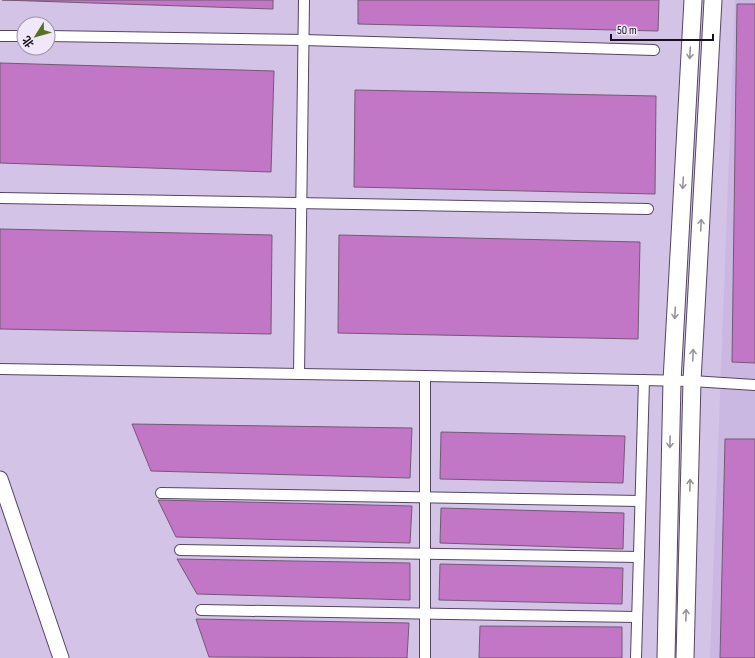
<svg xmlns="http://www.w3.org/2000/svg" width="755" height="658" font-family="'Sofia Sans Condensed','Noto Sans SC',sans-serif">
  <rect width="100%" height="100%" fill="#d3c3e7"/>
  <polygon fill="#cbb8e2" points="735,0 755,0 755,658 710,658"/>
  <g fill="#c276c6" stroke="#735974">
    <polygon points="2,0 273,0 273,9"/>
    <polygon points="358,0 659,0 658,31 358,24"/>
    <polygon points="737,4 755,4 755,363 732,362"/>
    <polygon points="0,63 274,71 271,172 0,163"/>
    <polygon points="355,90 656,96 655,194 354,187"/>
    <polygon points="0,229 272,235 271,334 0,329"/>
    <polygon points="339,235 640,242 638,339 338,333"/>
    <polygon points="132,424 412,428 410,478 151,471"/>
    <polygon points="441,432 625,436 623,483 440,479"/>
    <polygon points="725,439 755,439 755,658 720,658"/>
    <polygon points="158,500 412,506 410,543 176,537"/>
    <polygon points="441,508 624,513 623,549 440,543"/>
    <polygon points="177,559 410,563 410,600 197,594"/>
    <polygon points="440,564 623,568 622,604 439,600"/>
    <polygon points="196,619 409,623 407,658 209,657"/>
    <polygon points="480,626 622,627 622,658 479,658"/>
  </g>
  <g fill="none" stroke-linecap="round" stroke-linejoin="round">
    <g stroke="#544764" stroke-width="12">
      <g id="street">
        <polyline points="0,36 24,36"/>
        <polyline points="48,36 304,40 654,50"/>
        <polyline points="0,198 648,209"/>
        <polyline points="0,369 425,376 692,381 755,385"/>
        <polyline points="299,374 304,0"/>
        <polyline points="425,376 425,658"/>
        <polyline points="161,493 640,501"/>
        <polyline points="180,550 639,557"/>
        <polyline points="201,610 637,617"/>
        <polyline points="636,658 644,380"/>
      </g>
    </g>
    <g stroke="#544764" stroke-width="17">
      <polyline id="secondary" points="0,479 61,658"/>
    </g>
    <g stroke="#544764" stroke-width="19">
      <g id="primary">
        <polyline points="666,658 672,381 693,0"/>
        <polyline points="685,658 692,381 713,0"/>
      </g>
    </g>
    <use href="#street" stroke="#fff" stroke-width="10"/>
    <use href="#secondary" stroke="#fff" stroke-width="15"/>
    <use href="#primary" stroke="#fff" stroke-width="17"/>
  </g>
  <defs><path id="oneway-shaft" d="M-6 0H5M1.5-3L5.5 0L1.5 3" fill="none" stroke-width="1.6" stroke-linecap="round" stroke-linejoin="round"/></defs>
  <g stroke="#979499">
    <use href="#oneway-shaft" transform="translate(690 53) rotate(93)"/>
    <use href="#oneway-shaft" transform="translate(683 183) rotate(93)"/>
    <use href="#oneway-shaft" transform="translate(701 225) rotate(-87)"/>
    <use href="#oneway-shaft" transform="translate(675 313) rotate(93)"/>
    <use href="#oneway-shaft" transform="translate(693 355) rotate(-87)"/>
    <use href="#oneway-shaft" transform="translate(670 442) rotate(91)"/>
    <use href="#oneway-shaft" transform="translate(690 485) rotate(-89)"/>
    <use href="#oneway-shaft" transform="translate(686 615) rotate(-88)"/>
  </g>
  <g transform="translate(36 36) rotate(233)"><circle r="19" fill="#f0e8fa" stroke="#9992a2"/>
  <path d="M0-3L7 15L0 10L-7 15Z" fill="#587022"/>
  <text y="-6" font-size="11" font-weight="bold" text-anchor="middle" fill="#17111d">北</text>
  </g>
  <path d="M611 34v6h102v-6" fill="none" stroke="#17111d" stroke-width="2"/>
  <text x="617" y="34" font-size="12" fill="#17111d" stroke="#f0e8fa" stroke-width="3" paint-order="stroke">50 m</text>
</svg>
